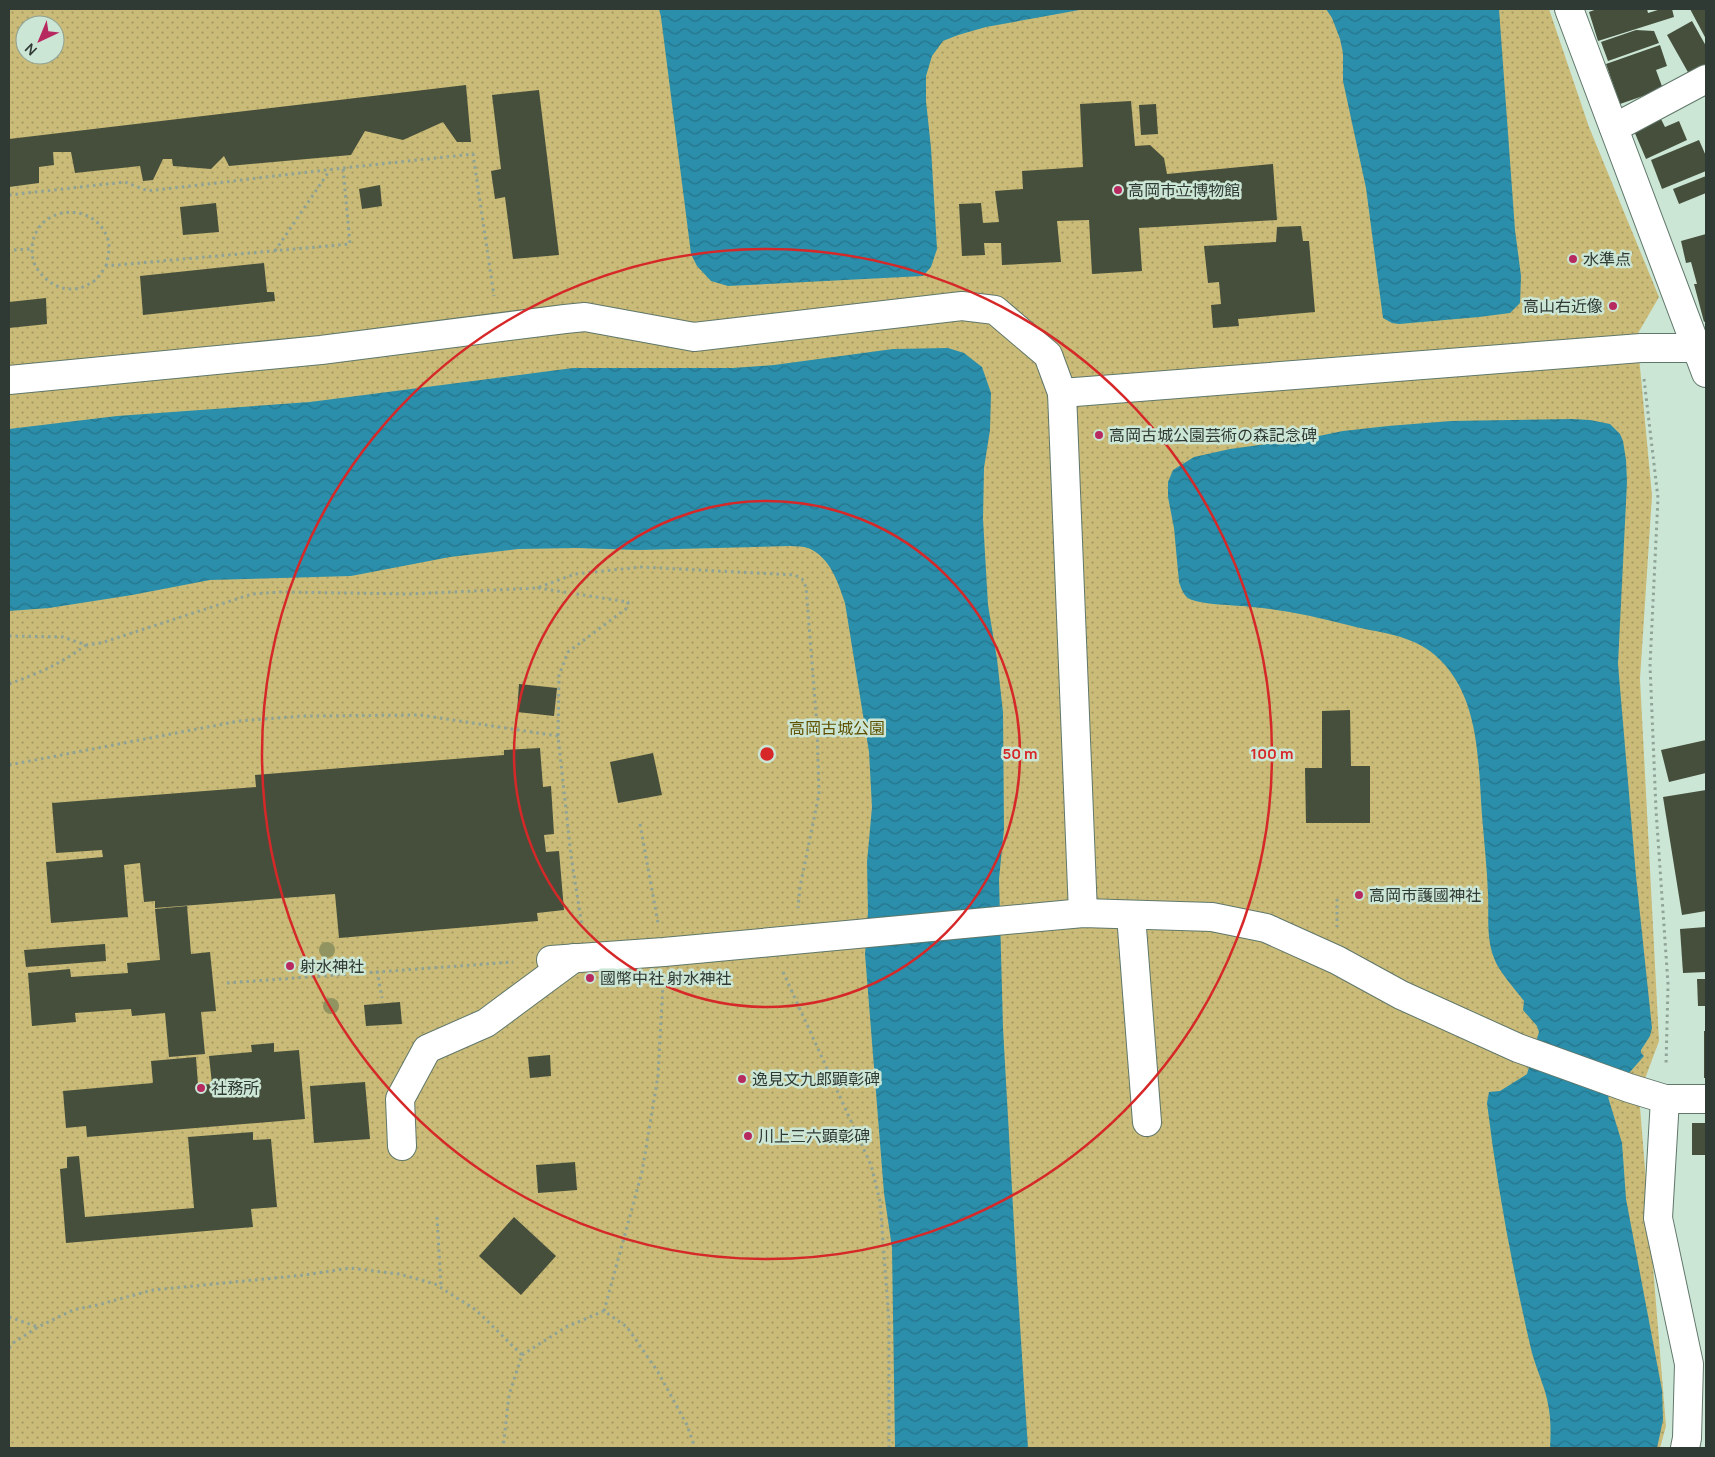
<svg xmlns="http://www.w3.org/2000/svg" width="1715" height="1457" font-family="Manrope,'Noto Sans JP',sans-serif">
  <defs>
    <pattern id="park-dots" width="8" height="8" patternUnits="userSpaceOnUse" patternTransform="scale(1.25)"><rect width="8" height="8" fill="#cabb78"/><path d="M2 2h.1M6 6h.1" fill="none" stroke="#a49963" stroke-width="1.8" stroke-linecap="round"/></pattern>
    <pattern id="water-waves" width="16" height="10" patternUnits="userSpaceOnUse" patternTransform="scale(1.25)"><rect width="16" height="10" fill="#2b8eaa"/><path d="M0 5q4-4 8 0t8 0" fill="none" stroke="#25758b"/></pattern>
  </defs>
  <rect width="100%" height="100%" fill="#cce6d6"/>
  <path fill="url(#park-dots)" fill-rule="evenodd" d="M9,9h1540l40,118 70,170 -22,38 15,161 -12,183 19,362 -20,54 27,331 -6,22h-1651zM25,25h30v30h-30z"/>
  <g fill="url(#water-waves)">
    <polygon points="659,9 1085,9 986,27 958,35 943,41 932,56 926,76 926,101 931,148 937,249 931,267 923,276 728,286 711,281 697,266 691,254 661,17"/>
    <polygon points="1326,9 1499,9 1515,230 1521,276 1520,303 1510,313 1479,317 1399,324 1392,323 1383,318 1366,188 1343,81 1343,53 1340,39 1332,18"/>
    <path d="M948,348l16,5 18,14 9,26 -1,37 -6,38 -1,51 5,86 9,54 6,53 1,117 -5,50 4,149 14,251 11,169h-133l-3,-200 -8,-55 -19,-239 3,-42 -1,-50 5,-55 -3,-55 -24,-149c-7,-21 -15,-46 -37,-55 -5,-2 -12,-1 -17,-2l-152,4 -62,-2 -59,1 -68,8 -99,19 -141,4 -78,15 -83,13 -40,3v-182l108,-13 193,-14 263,-34h160l41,-3 119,-16z"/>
    <path d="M1572,419l18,1 20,4 10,10 3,7 3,19 1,22 -9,182 18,212 16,152 -2,8 -9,14v3l3,3 -36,41 14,46 4,56 36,191 1,30 -6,28h-107c1,-16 1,-32 -3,-49 -4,-17 -12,-33 -16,-50 -19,-82 -34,-163 -44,-246l2,-11 11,-1 27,-17 12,-42 -2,-6 -14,-16 1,-9c-9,-12 -25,-29 -30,-43 -8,-20 -5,-43 -6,-64 -1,-26 -4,-53 -6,-79 -4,-54 -2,-120 -46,-159 -24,-22 -58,-23 -88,-31 -32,-8 -63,-15 -96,-18 -14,-2 -54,-2 -64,-9 -5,-4 -7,-10 -9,-16l-5,-54 -6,-31v-15l5,-12 21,-13 36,-8 74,-10 39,-8 45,-5 63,-5z"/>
  </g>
  <g fill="#464f3c">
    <polygon points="1597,9 1647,9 1648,13 1661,9 1672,9 1674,17 1598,41 1589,12"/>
    <polygon points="1690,9 1706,9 1706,39"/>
    <polygon points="1692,21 1706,46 1706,64 1689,74 1667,35"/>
    <polygon points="1636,30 1654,31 1659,43 1608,61 1601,42"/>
    <polygon points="1660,45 1667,66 1656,70 1663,89 1620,104 1606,64"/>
    <polygon points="466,85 471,142 457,142 443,122 403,140 365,131 351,155 229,166 224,156 211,169 173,166 172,159 163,159 153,180 143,181 140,166 75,173 71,152 53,152 54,165 39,167 39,183 9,187 9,139"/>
    <polygon points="539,90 559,255 513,259 505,197 495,199 491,171 501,169 492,95"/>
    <polygon points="1131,101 1135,146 1150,145 1164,158 1167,174 1273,164 1277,220 1139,228 1142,271 1092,274 1089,220 1057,221 1061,262 1002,265 1001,243 984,243 985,255 962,256 959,204 981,203 983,223 999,222 995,191 1023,189 1022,171 1083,167 1080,104"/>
    <polygon points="1156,104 1158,134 1141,135 1139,105"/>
    <polygon points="1658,113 1665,127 1679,121 1687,140 1646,159 1631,124"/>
    <polygon points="1699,140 1706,156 1706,171 1662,189 1651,160"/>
    <polygon points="1706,176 1706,193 1679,204 1673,189"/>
    <polygon points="380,185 382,206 362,209 359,189"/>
    <polygon points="216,203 219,232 183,235 180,207"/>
    <polygon points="1301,226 1303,241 1309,241 1315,312 1238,319 1239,326 1213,328 1211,305 1221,304 1219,282 1208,283 1204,246 1276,242 1277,227"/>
    <polygon points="1706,234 1706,321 1704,322 1694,284 1697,284 1691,262 1686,263 1681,241"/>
    <polygon points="264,263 267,292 274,292 275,301 143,315 140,276"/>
    <polygon points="46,298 47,324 9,328 9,302"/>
    <polygon points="519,684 557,688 554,716 517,712"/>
    <polygon points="1350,710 1351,766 1370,766 1370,823 1306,823 1305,768 1322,768 1322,711"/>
    <polygon points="1706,740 1706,773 1669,782 1661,750"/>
    <polygon points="540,748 543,787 551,786 554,834 544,835 546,852 559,851 564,910 537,913 538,921 339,938 335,894 155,908 155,901 144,902 140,863 124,865 128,917 51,923 46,862 103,857 102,850 56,853 52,803 256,787 255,775 504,755 504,750"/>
    <polygon points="653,753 662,795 618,803 610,762"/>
    <polygon points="1706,790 1706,911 1682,915 1663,797"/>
    <polygon points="187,906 191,954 210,952 216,1011 201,1012 205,1054 169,1057 165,1013 132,1016 131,1009 75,1013 76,1022 32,1026 28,973 70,969 71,977 128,973 127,963 160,960 155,909"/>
    <polygon points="1706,927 1706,972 1683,973 1680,929"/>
    <polygon points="105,944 106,961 26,967 24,950"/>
    <polygon points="1697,979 1706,979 1706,1006 1698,1006"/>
    <polygon points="400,1002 402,1024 366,1026 364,1005"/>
    <rect x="1704" y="1031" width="2" height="47"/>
    <polygon points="274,1043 274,1052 299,1050 305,1119 87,1137 86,1126 66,1128 63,1091 153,1083 151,1061 196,1057 198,1085 212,1084 209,1056 252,1052 251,1045"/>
    <polygon points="550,1055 551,1076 530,1078 528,1057"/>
    <polygon points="365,1082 370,1139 314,1143 310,1086"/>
    <rect x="1692" y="1123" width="14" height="32"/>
    <polygon points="253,1132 253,1140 271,1139 277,1207 251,1209 253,1227 66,1243 60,1169 67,1168 67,1157 79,1156 85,1217 194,1208 188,1137"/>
    <polygon points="575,1162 577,1190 538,1193 536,1165"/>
    <polygon points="514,1217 556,1256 521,1295 479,1256"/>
  </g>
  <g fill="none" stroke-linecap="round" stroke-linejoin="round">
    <g stroke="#60776a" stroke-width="30">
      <g id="minor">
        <polyline points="1569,9 1706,373"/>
        <polyline points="1614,128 1706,79"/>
        <polyline points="9,380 321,350 565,319 585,317 694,337 962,306 995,310 1048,355 1062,393 1083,913"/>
        <polyline points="1062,393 1641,348 1706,348"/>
        <polyline points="1131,915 1147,1122"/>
        <polyline points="551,960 664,952 1083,913 1212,917 1266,928 1337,960 1401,995 1518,1048 1629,1088 1665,1099 1706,1099"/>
        <polyline points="1665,1099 1658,1218 1689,1364 1687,1438 1685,1448"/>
        <polyline points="402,1146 400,1099 427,1049 486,1023 574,958"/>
      </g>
    </g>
    <g stroke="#8fa397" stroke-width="3" stroke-dasharray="2.5 4" stroke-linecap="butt">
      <polyline points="9,195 125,182 148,191 343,168 473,154 494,296"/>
      <polyline points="14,250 31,249"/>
      <polyline points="275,251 330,170"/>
      <path d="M106,266c2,-9 5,-20 1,-29 -13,-35 -66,-32 -74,4 -2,10 -1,21 5,29 14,19 35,26 56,11 5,-3 8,-10 12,-15l244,-22 -7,-76"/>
      <polyline points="1644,379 1658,498 1650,665 1656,810 1668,984 1666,1066"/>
      <polyline points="538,588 628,602 627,608 568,652 559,675 558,736"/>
      <polyline points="9,636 63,637 86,645 101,643 252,594 281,592 410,594 537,588 575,574 641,567 795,575 802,579 806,587 817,726 819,794 800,887 798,908"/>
      <path d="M9,684c30,-11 50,-19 77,-39"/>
      <polyline points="9,765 239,721 303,716 420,715 558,736 571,856 582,926"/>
      <polyline points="640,824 658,923"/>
      <polyline points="1337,899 1337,927"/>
      <polyline points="377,971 382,998"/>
      <polyline points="783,972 871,1165 880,1201 889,1322 889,1448"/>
      <polyline points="227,983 513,962"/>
      <polyline points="437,1217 441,1287"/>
      <polyline points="604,1311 642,1172 658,1076 663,983"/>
      <polyline points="9,1317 38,1327"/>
      <polyline points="9,1348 13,1343 38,1327 73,1310 97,1305 153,1290 305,1275 350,1268 399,1274 435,1284 476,1310 522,1355 509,1395 503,1448"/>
      <polyline points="522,1355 566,1327 604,1311 627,1327 658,1372 687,1425 695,1448"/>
    </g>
    <use href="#minor" stroke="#fff" stroke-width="28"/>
  </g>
  <g fill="#919460">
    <circle cx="327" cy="950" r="8"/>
    <circle cx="331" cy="1006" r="8"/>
  </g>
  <g fill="none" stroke="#d62828" stroke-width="2.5">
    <circle cx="767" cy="754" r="253"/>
    <circle cx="767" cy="754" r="505"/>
  </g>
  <g fill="#b72a5f" stroke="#cce6d6" stroke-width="2">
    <circle cx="1118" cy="190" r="5"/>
    <circle cx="1573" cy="259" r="5"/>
    <circle cx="1613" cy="306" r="5"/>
    <circle cx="1099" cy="435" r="5"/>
    <circle cx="1359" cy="895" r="5"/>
    <circle cx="290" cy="966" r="5"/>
    <circle cx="590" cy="978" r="5"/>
    <circle cx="742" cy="1079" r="5"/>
    <circle cx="201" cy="1088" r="5"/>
    <circle cx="748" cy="1136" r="5"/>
  </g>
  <g text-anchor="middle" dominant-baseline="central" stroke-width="5" stroke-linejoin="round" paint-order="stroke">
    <g font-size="16" fill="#303a34" stroke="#cce6d6" text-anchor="start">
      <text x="1128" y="190">高岡市立博物館</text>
      <text x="1583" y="259">水準点</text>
      <text x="1603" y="306" text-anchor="end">高山右近像</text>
      <text x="1109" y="435">高岡古城公園芸術の森記念碑</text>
      <text x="1369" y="895">高岡市護國神社</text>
      <text x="300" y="966">射水神社</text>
      <text x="600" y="978">國幣中社 射水神社</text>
      <text x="752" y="1079">逸見文九郎顕彰碑</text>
      <text x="211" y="1088">社務所</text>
      <text x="758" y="1136">川上三六顕彰碑</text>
    </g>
    <g font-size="16" fill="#605100" stroke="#cce6d6">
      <text x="837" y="728">高岡古城公園</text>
    </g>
  </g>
  <circle cx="767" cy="754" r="8" fill="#d62828" stroke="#cce6d6" stroke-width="2.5"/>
  <g font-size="15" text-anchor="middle" font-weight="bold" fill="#d62828" stroke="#cce6d6" stroke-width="5" stroke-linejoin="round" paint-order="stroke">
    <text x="1020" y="759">50 m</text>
    <text x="1272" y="759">100 m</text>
  </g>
  <rect width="1715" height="1457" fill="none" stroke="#303a34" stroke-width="20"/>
  <g transform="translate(40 40) rotate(224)"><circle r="24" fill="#cce6d6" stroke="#8ea195"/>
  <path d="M0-4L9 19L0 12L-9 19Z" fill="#b72a5f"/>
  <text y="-8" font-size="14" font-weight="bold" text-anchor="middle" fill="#303a34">N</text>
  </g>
</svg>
